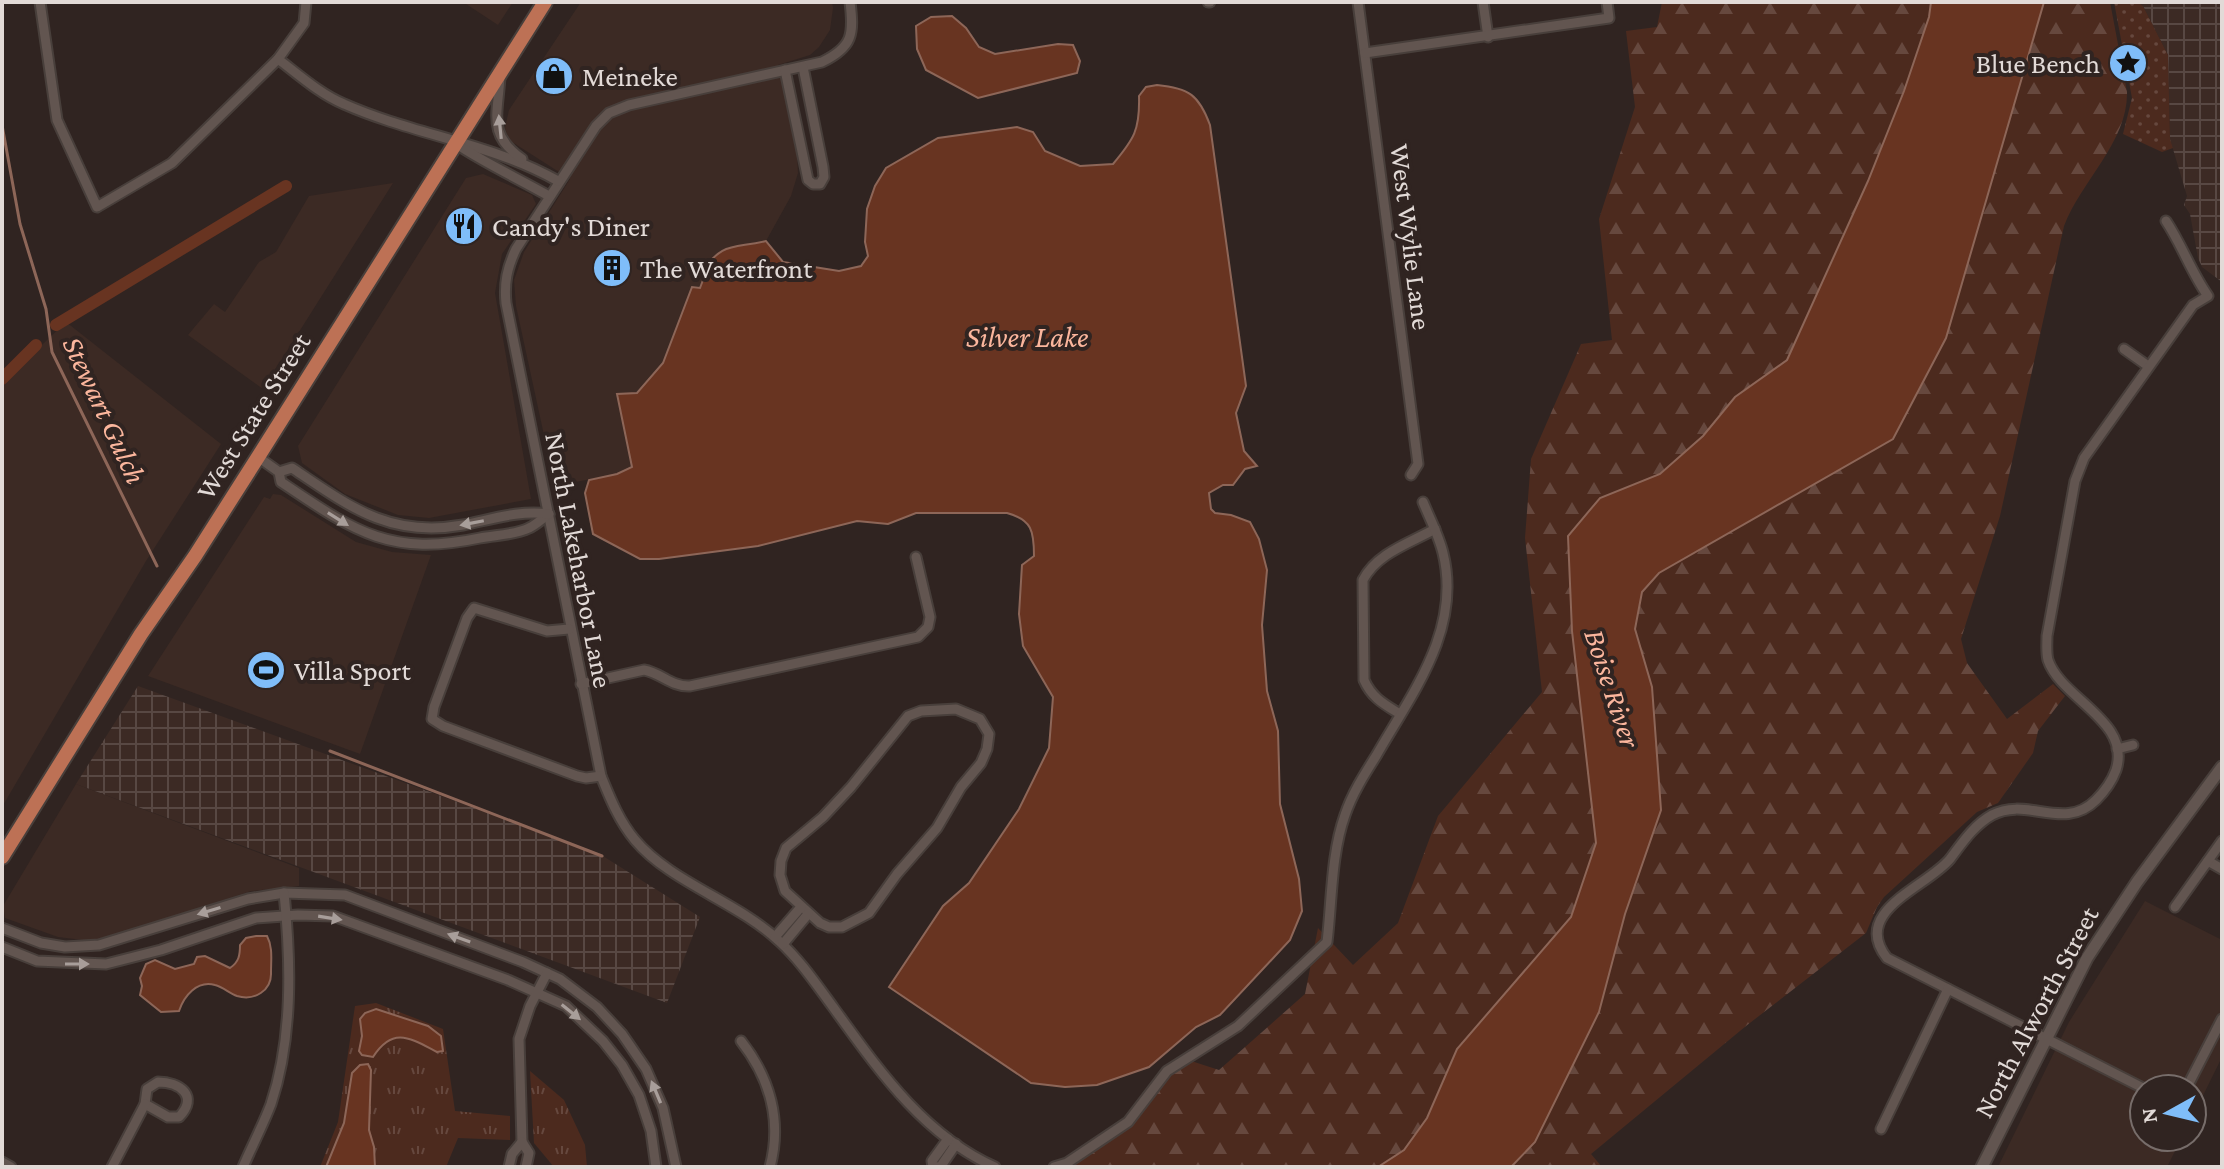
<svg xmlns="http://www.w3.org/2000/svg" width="2224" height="1169" font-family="'Crimson Pro',serif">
  <defs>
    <pattern id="industrial-grid" width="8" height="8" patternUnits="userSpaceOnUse" patternTransform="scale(2)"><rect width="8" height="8" fill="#3c2a24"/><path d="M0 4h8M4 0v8" fill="none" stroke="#584843"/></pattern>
    <pattern id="grass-tufts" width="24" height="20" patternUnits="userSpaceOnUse" patternTransform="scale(2)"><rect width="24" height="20" fill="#4c2a1e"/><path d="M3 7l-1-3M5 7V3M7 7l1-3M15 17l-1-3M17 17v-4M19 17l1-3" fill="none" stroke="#66483e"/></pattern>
    <pattern id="forest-firs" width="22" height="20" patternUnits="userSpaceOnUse" patternTransform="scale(2)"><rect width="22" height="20" fill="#4c2a1e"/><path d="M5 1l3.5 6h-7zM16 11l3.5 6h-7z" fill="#66483e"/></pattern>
    <pattern id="park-dots" width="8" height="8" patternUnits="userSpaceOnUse" patternTransform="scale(2)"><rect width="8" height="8" fill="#4c2a1e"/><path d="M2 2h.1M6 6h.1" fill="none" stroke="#66483e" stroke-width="1.8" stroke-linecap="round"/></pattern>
  </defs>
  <rect width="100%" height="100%" fill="#302421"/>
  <g fill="#3c2a24">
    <polygon points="463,2 513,2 498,25"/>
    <polygon points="581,2 832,2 833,8 830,30 819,47 810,55 778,65 797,154 798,173 791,196 766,241 738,248 728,247 703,280 700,288 692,288 663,363 637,393 632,467 617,474 555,486 516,306 514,280 524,252 570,179 509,140 505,128 509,110"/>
    <polygon points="483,174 532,195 536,204 502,254 495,293 531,499 429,518 398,515 345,494 302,463 298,446 466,178"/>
    <polygon points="393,183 263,389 188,335 214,304 225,312 259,262 276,252 309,196"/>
    <polygon points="66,322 221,444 146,561 2,807 2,383"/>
    <polygon points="273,494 281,495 356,542 392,552 431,555 360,754 148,676 264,497 270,499"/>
    <polygon points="76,784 299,868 299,886 251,891 142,927 91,941 58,937 5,918 3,906"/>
    <polygon points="2145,901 2222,940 2222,1057 2192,1118 2192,1089 2144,1089 2144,1137 2182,1137 2167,1167 1998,1167 2069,1022"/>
  </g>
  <g fill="url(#industrial-grid)">
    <polygon points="2138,2 2222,2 2222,282 2202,267 2198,258 2190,214 2184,205 2187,196 2170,139 2168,55 2143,6"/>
    <polygon points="138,686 598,853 700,917 667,1003 76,784"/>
  </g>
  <g fill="url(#grass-tufts)">
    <polygon points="376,1003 443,1029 455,1111 510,1116 510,1140 458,1138 446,1167 320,1167 338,1122 355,1006"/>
    <polygon points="530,1071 564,1100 585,1145 587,1167 554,1167 534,1143"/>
  </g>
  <g fill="url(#forest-firs)">
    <polygon points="1662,2 1931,2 1929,17 1904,91 1868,181 1787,360 1735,397 1703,436 1660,474 1600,498 1572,631 1597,843 1571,917 1457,1049 1427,1118 1404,1150 1378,1167 1052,1167 1128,1122 1154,1086 1185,1059 1219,1070 1305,994 1318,928 1353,965 1398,923 1438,816 1542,692 1525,538 1531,459 1581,344 1612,340 1599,219 1635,107 1626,31 1657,27"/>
    <path d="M2044,2h66l17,90c1,50 -46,89 -63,134l-64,290 -39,123 6,24 40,56 46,-35 12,12 -27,35 -5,22 -35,50 -21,9 -93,85 -7,10 -11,26 -120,93 -155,128 11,13h-91l24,-25 64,-130 26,-98 27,-227 -17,-58 7,-37 17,-19 234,-134 53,-101z"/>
  </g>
  <polygon fill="url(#park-dots)" points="2114,2 2138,2 2143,6 2168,55 2170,139 2173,148 2162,152 2123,134 2132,98"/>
  <g fill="#683421" stroke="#8d6658" stroke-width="2">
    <polygon points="1931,2 2044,2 1946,338 1893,439 1659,573 1642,592 1635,629 1652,687 1661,810 1625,914 1599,1012 1535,1142 1511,1167 1378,1167 1404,1150 1427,1118 1457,1049 1571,917 1596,843 1572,631 1568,536 1600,498 1660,474 1703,436 1735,397 1787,360 1868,181 1904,91 1929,17"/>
    <polygon points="952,16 966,28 979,47 995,54 1058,44 1073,45 1080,61 1077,73 978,98 926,70 917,49 916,26 931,17"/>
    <path d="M1157,85c32,3 42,10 53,40l36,261 -10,27 8,38 13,15 -12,3 -12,16h-10l-14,8 2,16 4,4 16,2 19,7 9,17 8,31 -5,55 5,66 11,40 2,73 19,75 3,32 -12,29 -70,75 -24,12 -47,40 -52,18 -32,2 -34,-4 -142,-96 54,-81 26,-23 50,-74 30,-61 4,-51 -30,-51 -4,-32 3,-49 12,-9c0,-25 -2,-36 -27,-43h-91l-28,11 -31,-3 -99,25 -99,13h-19l-47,-25 -8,-41 4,-13 28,-6 15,-7 -15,-73 20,-1 26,-30 29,-76 8,1 3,-8 -2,-7c22,-32 31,-24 65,-32l17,21 56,9 22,-5 7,-10 -3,-14 2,-33 8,-23 11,-18 52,-30 79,-11 16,5 12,19 35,15 33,-2c21,-25 27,-34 26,-68l7,-9z"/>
    <path d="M256,936h11c6,11 4,24 4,36 1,19 -17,29 -34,24 -8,-3 -14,-9 -22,-11 -18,-5 -31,11 -36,26l-18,1 -21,-17 2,-9 -2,-8 6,-14 9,-4 20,9 19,-5 3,-7 8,-1 25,12c9,-6 10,-13 10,-23l6,-7z"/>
    <path d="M376,1009l52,17 13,10 2,15 -6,1c-27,-14 -44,-26 -64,5l-11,-2 -3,-4 3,-15 -2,-17 5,-6z"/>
    <polygon points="368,1064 371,1070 369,1130 374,1147 375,1167 326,1167 344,1123 352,1073 360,1065"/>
  </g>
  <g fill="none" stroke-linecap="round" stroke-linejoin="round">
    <g stroke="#8d6658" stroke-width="3">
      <polyline points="2,125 20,224 46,309 52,352 157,566"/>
      <polyline points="330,751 602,856"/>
    </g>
    <g stroke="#683421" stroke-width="12">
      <polyline points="56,325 286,186"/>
      <polyline points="2,379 36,345"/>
    </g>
    <g stroke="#483f3b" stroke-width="13">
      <g id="minor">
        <polyline points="40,2 57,120 97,207 172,163 278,59 304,23 306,2"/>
        <path d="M850,2c4,32 3,45 -28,60l-193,43 -20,8 -13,13 -80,123c-9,19 -12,34 -10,54l95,473c9,22 18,45 34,64 35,42 103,62 144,101 21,19 37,43 54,66 45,62 90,128 162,160"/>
        <polyline points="1208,2 1210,2"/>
        <polyline points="1358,2 1418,464 1411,475"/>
        <polyline points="1483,2 1488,37"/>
        <polyline points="1365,53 1609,18 1607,2"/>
        <path d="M278,59c21,16 42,35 66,45 70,31 147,39 214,77"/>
        <polyline points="785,70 808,180 813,184 820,184 824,177 823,167 803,67"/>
        <path d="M500,76c-2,39 -13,58 22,83"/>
        <path d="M461,147c28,18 58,32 88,49"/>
        <polyline points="2124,349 2148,366"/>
        <path d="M258,457l21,15 2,10c73,49 108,75 199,56 15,-3 35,-3 49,-10 7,-3 14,-10 20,-14"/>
        <path d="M279,472l13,-4c58,39 98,70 171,57 30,-6 56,-15 86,-11"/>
        <polyline points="569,629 547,631 474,608 467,618 434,707 432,719 443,726 577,776 586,778 601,776"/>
        <path d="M581,684l63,-14c17,3 28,17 46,16l228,-49 10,-10 2,-10 -14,-60"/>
        <polygon points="956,709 980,719 989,734 987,749 981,763 961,787 937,828 897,874 869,913 842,927 829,927 820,923 785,891 780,875 781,861 786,848 823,817 851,787 908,716 921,711"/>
        <path d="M1400,714c-16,-10 -28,-16 -36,-34l-1,-100c14,-27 47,-37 72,-51"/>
        <polyline points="2117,749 2133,745"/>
        <polyline points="2208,861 2222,869"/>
        <polyline points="2175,907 2222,841"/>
        <polyline points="2,928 41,943 65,947 99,945 248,899 284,893 345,895 523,962 560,979 597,1007 622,1034 646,1069 663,1108 676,1167"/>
        <polyline points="775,937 801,907"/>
        <polyline points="783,944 808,914"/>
        <polyline points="2,947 37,961 106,964 161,950 256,918 298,915 333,916 508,980 566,1006 603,1041 622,1065 639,1095 651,1131 656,1167"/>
        <path d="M741,1041c29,37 41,80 29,126"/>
        <path d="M158,1082c22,0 41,14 21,35h-11l-23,-13 2,-15z"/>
        <path d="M2145,1089l-258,-131c-37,-47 40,-71 63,-99 12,-16 24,-34 42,-44 35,-19 72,17 104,-15 8,-8 16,-19 20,-30 16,-49 -55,-71 -68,-110 -2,-8 -1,-16 -1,-24l28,-155 9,-23 109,-153 15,-9c-17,-24 -26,-51 -42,-75"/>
        <polyline points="2186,1089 2222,1019"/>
        <polyline points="1881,1129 1948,989"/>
        <polyline points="522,1142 519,1039 530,1006 547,973"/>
        <polyline points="2,1162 11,1167"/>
        <polyline points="112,1167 145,1104"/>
        <path d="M243,1167c9,-21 20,-42 28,-63 22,-66 20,-142 13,-211"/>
        <polyline points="509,1167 512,1154 522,1142 529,1153 526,1167"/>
        <polyline points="933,1167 932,1161 948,1139"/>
        <polyline points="937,1167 941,1166 956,1144"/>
        <path d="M1054,1167l13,-4 61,-41 39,-51 71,-45 89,-84c5,-41 4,-88 18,-127 7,-21 19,-40 31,-59 36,-63 86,-126 67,-203 -4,-17 -13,-34 -20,-51"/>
      </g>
    </g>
    <g stroke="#483f3b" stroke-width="15">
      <polyline id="tertiary" points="1982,1167 2087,958 2137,882 2222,767"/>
    </g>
    <g stroke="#483f3b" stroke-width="18">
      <polyline id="primary" points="2,857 141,634 195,556 258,457 545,2"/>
    </g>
    <use href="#minor" stroke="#625550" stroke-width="9"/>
    <use href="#tertiary" stroke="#625550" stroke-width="11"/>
    <use href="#primary" stroke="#bd7155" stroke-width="14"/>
  </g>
  <defs><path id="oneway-solid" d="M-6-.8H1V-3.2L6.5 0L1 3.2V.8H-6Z" transform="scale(2)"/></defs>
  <g fill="#a89e9a">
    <use href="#oneway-solid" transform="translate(500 127) rotate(-96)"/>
    <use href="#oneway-solid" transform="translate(338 519) rotate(32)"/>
    <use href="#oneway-solid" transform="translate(472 523) rotate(169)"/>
    <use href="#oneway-solid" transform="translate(209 911) rotate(163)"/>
    <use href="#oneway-solid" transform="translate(330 918) rotate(9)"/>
    <use href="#oneway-solid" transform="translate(459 938) rotate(-160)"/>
    <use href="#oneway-solid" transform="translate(77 964)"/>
    <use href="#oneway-solid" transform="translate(571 1012) rotate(39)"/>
    <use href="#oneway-solid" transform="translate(656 1092) rotate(-113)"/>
  </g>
  <defs>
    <g id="sight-disc" transform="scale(2)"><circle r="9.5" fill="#7fbdf9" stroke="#302421"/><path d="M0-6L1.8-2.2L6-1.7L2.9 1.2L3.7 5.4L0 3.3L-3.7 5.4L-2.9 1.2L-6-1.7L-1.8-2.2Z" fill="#111"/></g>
    <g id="shop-disc" transform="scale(2)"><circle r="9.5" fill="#7fbdf9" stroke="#302421"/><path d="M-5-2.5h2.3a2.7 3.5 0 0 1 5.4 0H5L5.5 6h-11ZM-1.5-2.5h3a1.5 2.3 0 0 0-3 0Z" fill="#111"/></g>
    <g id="restaurant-disc" transform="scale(2)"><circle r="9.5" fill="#7fbdf9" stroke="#302421"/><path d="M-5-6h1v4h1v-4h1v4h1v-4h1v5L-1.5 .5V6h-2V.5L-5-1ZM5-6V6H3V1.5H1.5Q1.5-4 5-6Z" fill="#111"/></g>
    <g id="building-disc" transform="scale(2)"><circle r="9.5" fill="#7fbdf9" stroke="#302421"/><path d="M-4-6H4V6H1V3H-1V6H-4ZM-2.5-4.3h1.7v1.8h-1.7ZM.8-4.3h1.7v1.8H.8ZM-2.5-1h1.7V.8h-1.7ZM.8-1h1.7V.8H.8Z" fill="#111"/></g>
    <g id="stadium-disc" transform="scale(2)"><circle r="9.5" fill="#7fbdf9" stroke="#302421"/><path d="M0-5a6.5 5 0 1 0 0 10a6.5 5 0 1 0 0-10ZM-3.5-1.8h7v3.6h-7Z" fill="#111"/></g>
  </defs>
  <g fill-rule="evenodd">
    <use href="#sight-disc" x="2128" y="63"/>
    <use href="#shop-disc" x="554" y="76"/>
    <use href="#restaurant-disc" x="464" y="226"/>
    <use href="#building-disc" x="612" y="268"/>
    <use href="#stadium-disc" x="266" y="670"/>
  </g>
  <g text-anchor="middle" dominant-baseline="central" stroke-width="8" stroke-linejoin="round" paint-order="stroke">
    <g font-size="28" fill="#e2dad7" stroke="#302421" text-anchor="start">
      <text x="2100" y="63" text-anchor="end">Blue Bench</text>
      <text x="582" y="76">Meineke</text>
      <text x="492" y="226">Candy's Diner</text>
      <text x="640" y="268">The Waterfront</text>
      <text x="294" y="670">Villa Sport</text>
    </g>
    <g font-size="28" fill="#e2dad7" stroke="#302421">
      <text transform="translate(1411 237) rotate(83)">West Wylie Lane</text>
      <text transform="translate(253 416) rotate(-58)">West State Street</text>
      <text transform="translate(579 560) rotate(79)">North Lakeharbor Lane</text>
      <text transform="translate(2036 1012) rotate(-62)">North Alworth Street</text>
    </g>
    <g font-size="30" font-style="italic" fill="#fbb69d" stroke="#302421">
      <text x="1027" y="336">Silver Lake</text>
      <text transform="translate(105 410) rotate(65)">Stewart Gulch</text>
      <text transform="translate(1613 688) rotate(72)">Boise River</text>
    </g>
  </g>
  <rect width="2224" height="1169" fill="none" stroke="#e2dad7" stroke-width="8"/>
  <g transform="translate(2168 1113) rotate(262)"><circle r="38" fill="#302421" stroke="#776d6a" stroke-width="2"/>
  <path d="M0-6L14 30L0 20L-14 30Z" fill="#7fbdf9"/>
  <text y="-12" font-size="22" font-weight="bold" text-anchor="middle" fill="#e2dad7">N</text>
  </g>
</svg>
